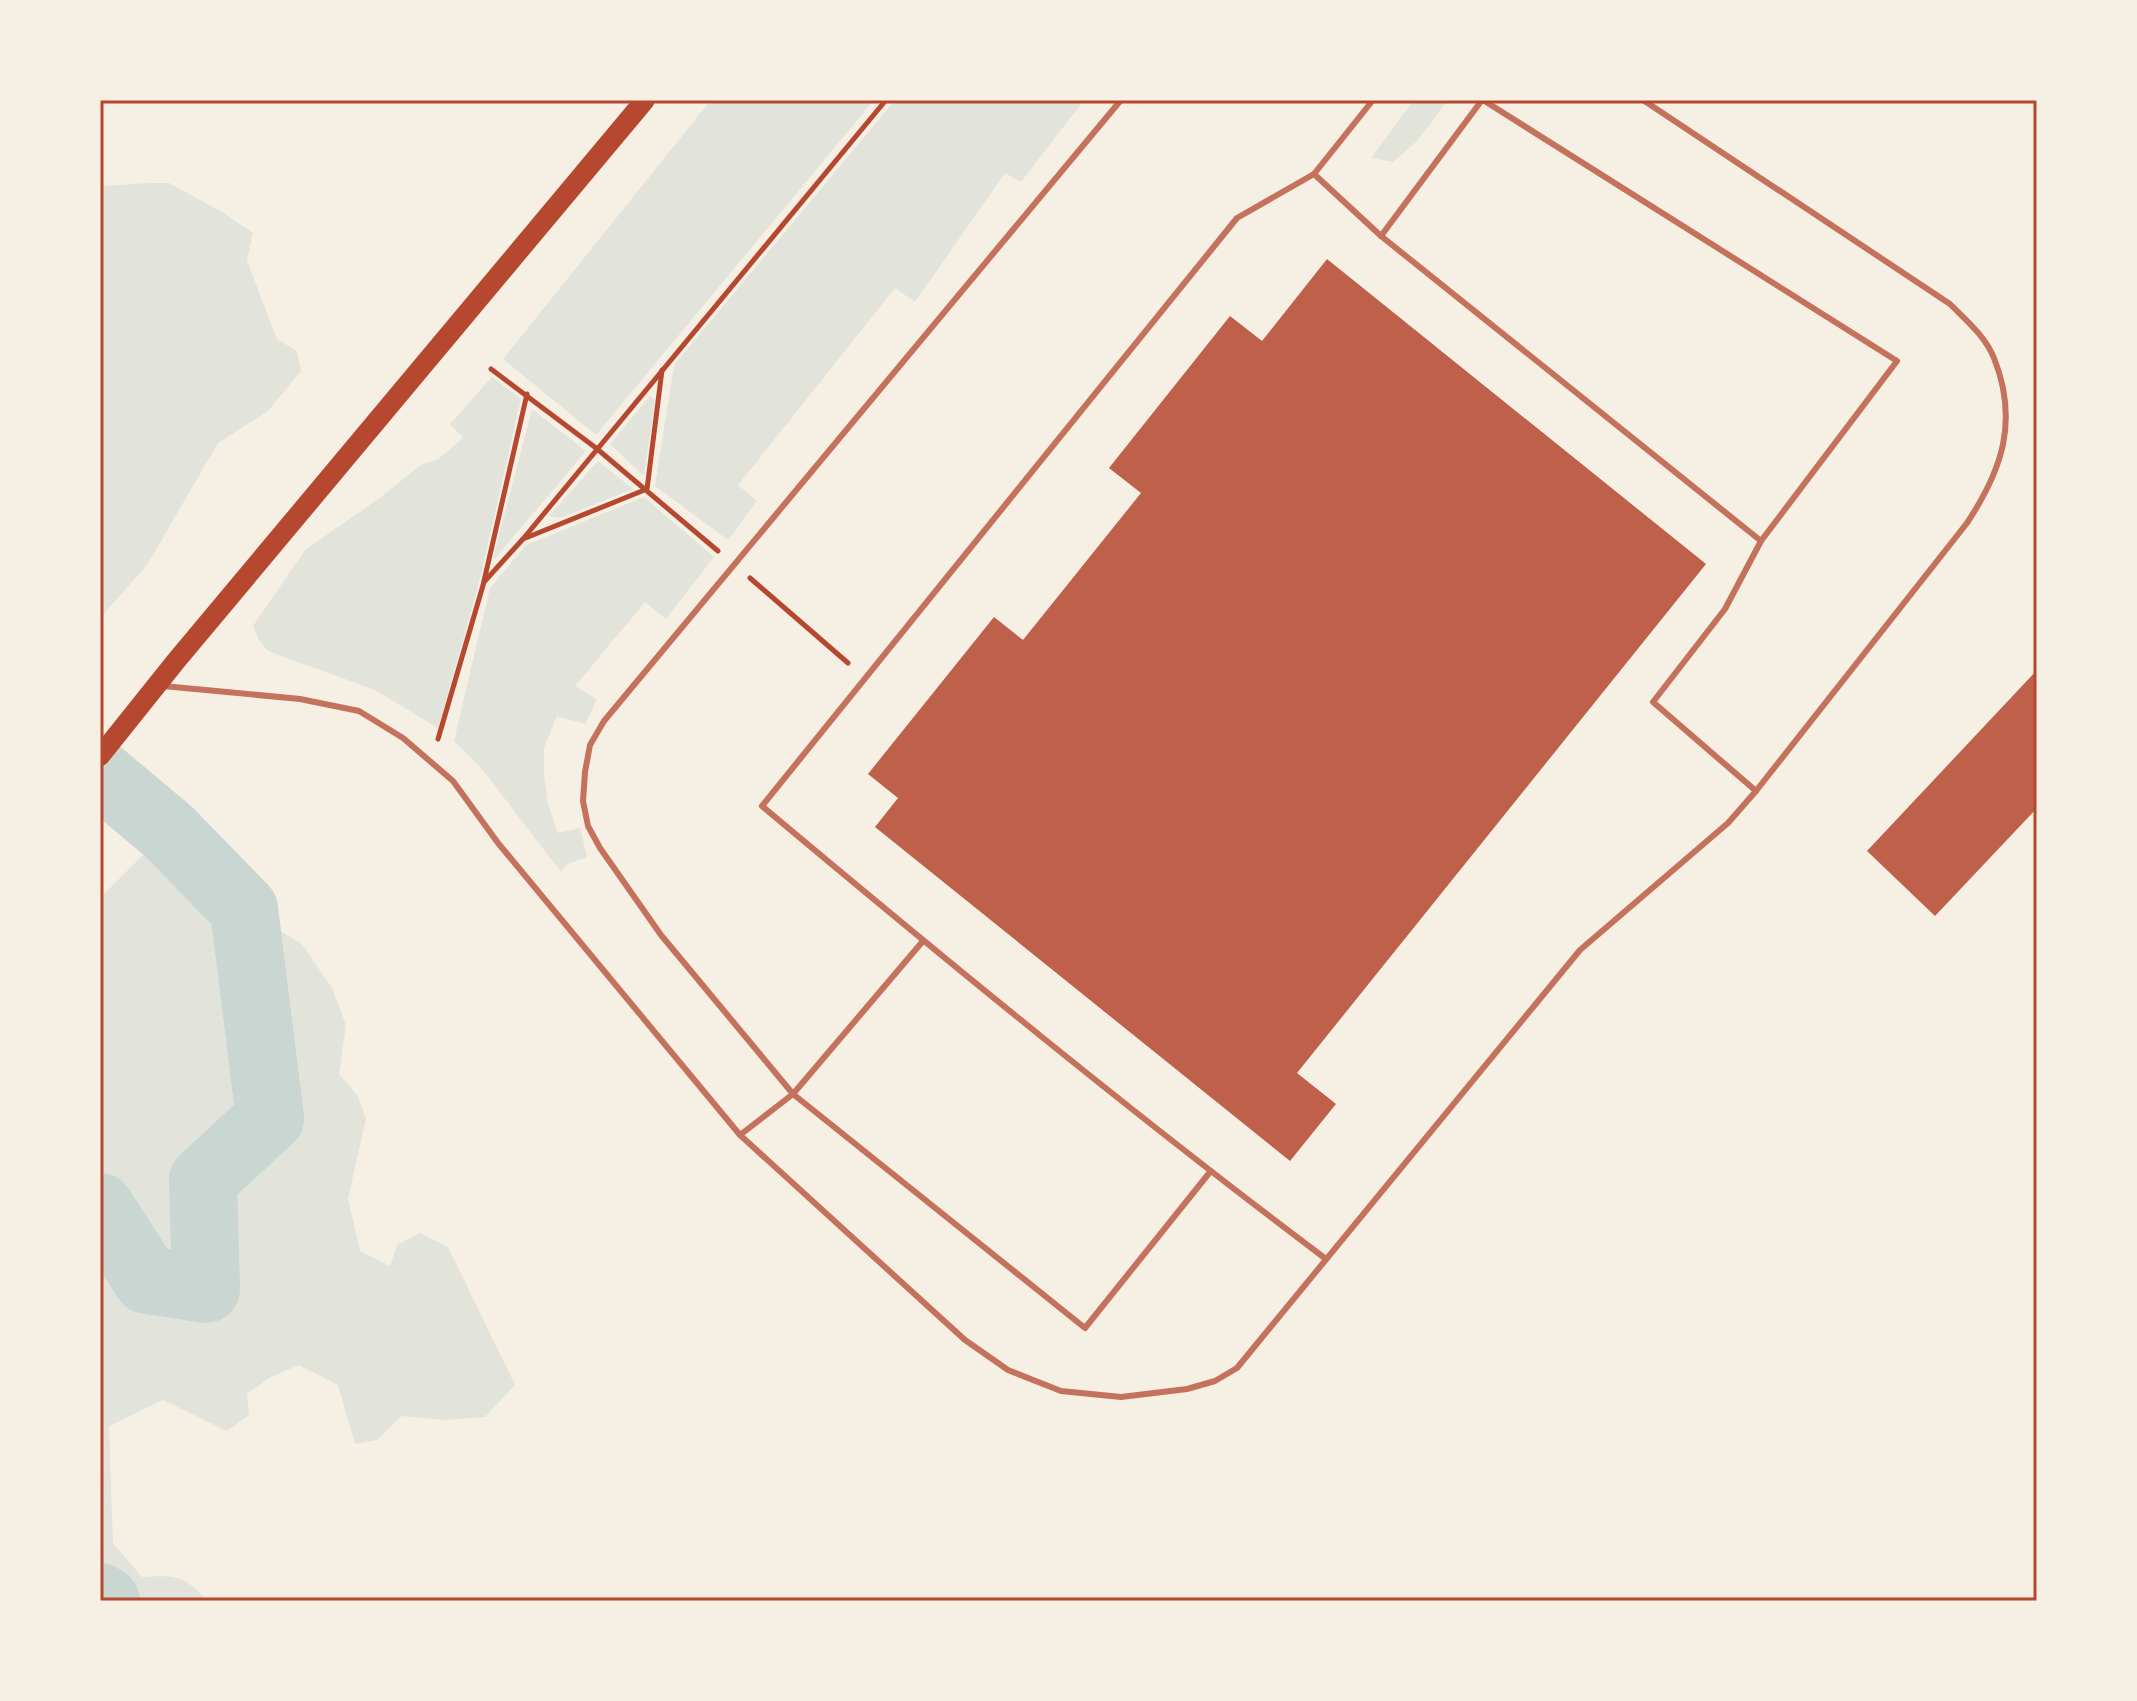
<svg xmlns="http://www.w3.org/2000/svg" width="2137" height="1701" font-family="Georgia,serif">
  <rect width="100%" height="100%" fill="#f6efe4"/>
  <g fill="#e2e4dc">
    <polygon points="711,100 874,100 596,435 503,359"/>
    <polygon points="895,100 1084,100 1021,182 1005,173 915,302 895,288 738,485 757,501 728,540 655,486 674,365"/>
    <polygon points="1414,100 1448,100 1417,141 1393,162 1371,158"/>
    <polygon points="149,183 169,183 222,212 253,233 247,260 252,274 277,339 297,351 301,371 268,411 218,443 147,565 100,618 100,186"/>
    <polygon points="492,377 521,399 478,587 438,728 375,690 268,651 259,640 253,626 305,550 381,497 422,464 437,460 463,438 450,424"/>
    <polygon points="650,396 655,400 644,476 610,444"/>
    <polygon points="532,409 586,451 492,562"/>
    <polygon points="598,461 633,489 560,518 549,516"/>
    <polygon points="644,497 714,557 666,619 645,602 575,686 597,699 585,724 557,716 544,748 544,775 548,804 558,833 580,828 587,857 568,864 561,872 482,769 454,741 490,588 526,545"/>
    <path d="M145,853l156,90 31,45 14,37 -7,49 19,22 8,23 -18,79 12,53 30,15 7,-21 23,-12 28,14 67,138 -30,32 -40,3 -44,-4 -24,24 -22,4 -17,-59 -39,-20 -28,12 -24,17 2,21 -22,16 -64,-31 -54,26 4,117 29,34c33,-2 42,-2 66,24h-108v-703z"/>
  </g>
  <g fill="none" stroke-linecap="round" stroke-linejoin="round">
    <g stroke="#c9d6d2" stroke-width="68">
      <polyline points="100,774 168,831 244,909 270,1118 203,1180 206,1289 147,1280 100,1207"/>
      <polyline points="100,1597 106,1601"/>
    </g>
  </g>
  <g fill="#bf614a">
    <polygon points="1327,259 1706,564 1297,1073 1336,1104 1290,1161 875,827 898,798 868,774 994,617 1023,640 1141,493 1109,468 1230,316 1262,341"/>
    <polygon points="2037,670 2037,808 1935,916 1867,851"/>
  </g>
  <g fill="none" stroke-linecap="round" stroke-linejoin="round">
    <g stroke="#b5482f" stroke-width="5">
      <polyline points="491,369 596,448 718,551"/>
      <polyline points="523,539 647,489 662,370"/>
      <polyline points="750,578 848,663"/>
      <polyline points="484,581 527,394"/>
      <polyline points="438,739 484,582 523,539 886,100"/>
    </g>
    <g stroke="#c5725c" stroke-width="6">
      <polyline points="1121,100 604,721 590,745 585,772 583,801 588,826 600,848 661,935 793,1094 1085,1328 1210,1172"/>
      <polyline points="1483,100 1897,361 1761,541"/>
      <polyline points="1314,174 1381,236 1761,541 1725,609 1653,702 1756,791"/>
      <polyline points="1381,236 1482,100"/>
      <path d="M163,686l137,13 59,12 44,27 50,43 45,62 242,292 225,205 43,30 53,21 60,6 66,-8 28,-8 22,-13 343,-418 148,-127 28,-32 211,-268c35,-53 52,-102 27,-165 -9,-22 -28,-38 -44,-54l-307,-204"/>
      <polyline points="740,1135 793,1094 923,941"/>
      <path d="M1326,1259c-193,-145 -379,-298 -564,-453l475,-588 77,-44 59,-74"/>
    </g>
    <polyline stroke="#b5482f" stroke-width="20" points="100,756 176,661 645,100"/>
  </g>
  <rect width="2137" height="1701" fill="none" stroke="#f6efe4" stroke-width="204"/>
  <rect x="102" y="102" width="1933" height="1497" fill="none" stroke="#b5482f" stroke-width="3"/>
</svg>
